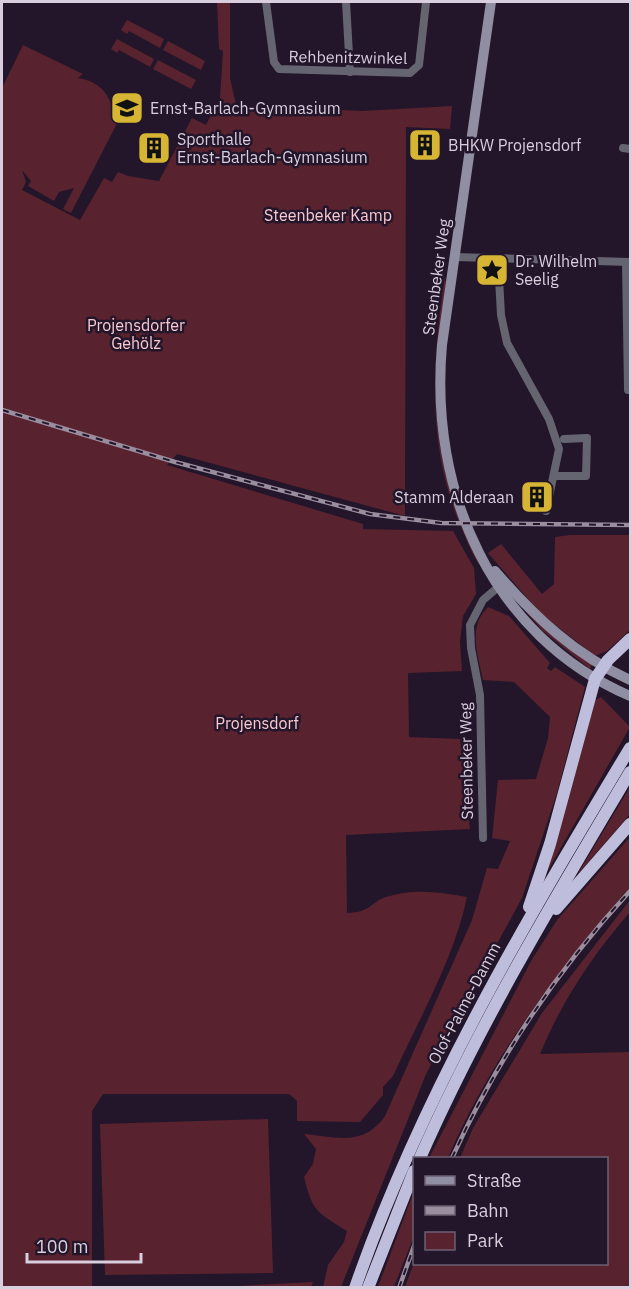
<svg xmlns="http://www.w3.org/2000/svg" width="632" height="1289" font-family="'IBM Plex Sans',sans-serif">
  <rect width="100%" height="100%" fill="#23152a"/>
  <g fill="#58232e">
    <path d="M217,2h13v76l6,27 126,6 90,-5 -2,23 -44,-2 -1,389 -228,-62 -10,11 196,59v5l90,2 21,37 2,26 -13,22 -3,26 2,29 -54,2 1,64 51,2 10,90 -124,6 1,78c25,-1 22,-10 39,-16 27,-9 53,-5 81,0 -13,62 -48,122 -74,179l-10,11v8l-23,27 -63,-1v-20l-8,-7h-186l-11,17v176h-90v-1199l21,-43 60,29 -5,4c19,3 30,13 35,32l9,-16 8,4 -59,115 -8,-4 11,-21 -15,4 -5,9 -26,-15 3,-5 -9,-11 4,12 -4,8 58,30 24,-42 8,4 6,-10 10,4 31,5 33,-63 14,7 14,-27 3,-47 -4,-2z"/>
    <polygon points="127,20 164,39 160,48 129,31 127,34 121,30"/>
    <polygon points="117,39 154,59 150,67 119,50 117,53 111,49"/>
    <polygon points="168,41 205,61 201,70 163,50"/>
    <polygon points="158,60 196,80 191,89 153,69"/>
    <path d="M445,275c3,23 -6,53 -8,77 -7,78 9,150 47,217 -9,-7 -15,-24 -20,-35 -38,-84 -32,-170 -19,-259z"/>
    <polygon points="570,535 630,535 630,630 607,651 595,656 541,614 488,553 501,544 542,594 554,584 555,537"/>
    <polygon points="509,593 593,663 590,669 543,631"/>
    <path d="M488,607l21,9 41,47 -3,5 4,3 4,-4 30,20 -28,106 -35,105 -96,176 -85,213h-18l5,-22 16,-23 3,-11c-30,-19 -34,-18 -43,-54l9,-13 3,-15 -12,-15c33,3 59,13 81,-18l87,-196 15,-52 11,1 12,-28 -18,-3 6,-58 38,-1 12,-41 2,-21 -36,-35 -31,-2c-5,-25 -16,-53 5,-73z"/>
    <polygon points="601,697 630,727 543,879 595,700"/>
    <polygon points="630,787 630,814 577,875"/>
    <path d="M630,837v50c-71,81 -140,172 -182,271h-19l102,-197 26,-41z"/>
    <path d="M630,900v12c-38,44 -67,87 -90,142l90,-2v235h-225l9,-24 192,1v-106h-146l13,-30 69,-115z"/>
    <polygon points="268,1119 273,1273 105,1275 100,1124"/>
    <polygon points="414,1191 414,1236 394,1287 378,1287"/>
    <polygon points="313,1282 311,1287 218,1287"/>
  </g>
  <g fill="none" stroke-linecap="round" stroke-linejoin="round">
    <g stroke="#656471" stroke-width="8">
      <polyline points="266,2 274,62 279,69 410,73 419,65 426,2"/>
      <polyline points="346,2 350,72"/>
      <polyline points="623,148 630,149"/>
      <polyline points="454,257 630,262"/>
      <polyline points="498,260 501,315 507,343 549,419 559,449 546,511"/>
      <polyline points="626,262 628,390"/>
      <polyline points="554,476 586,476 587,438 564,439"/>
      <polyline points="483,838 480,695 471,648 470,625 483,600 503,583"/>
    </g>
    <g stroke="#8f8ea3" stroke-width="10">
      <path d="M491,2l-49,343c-13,146 49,291 188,351"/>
      <path d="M495,571c40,46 80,84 135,109"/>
    </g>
    <g stroke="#bebedc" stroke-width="12">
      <polyline points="529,907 550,844 595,679 608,660 630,639"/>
      <polyline points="556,909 630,824"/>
      <path d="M420,1158c59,-134 135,-260 210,-386"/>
      <path d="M355,1288c67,-193 171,-367 275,-540"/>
      <polyline points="368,1288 414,1171"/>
    </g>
    <g stroke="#998d9e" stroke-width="4.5">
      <g id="rail">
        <polyline points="2,410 175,462 370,514 441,523 630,525"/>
        <path d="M452,1158c44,-97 106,-189 178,-267"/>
        <polyline points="399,1288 414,1246"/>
      </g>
    </g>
    <use href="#rail" stroke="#23152a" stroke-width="2" stroke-dasharray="7" stroke-linecap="butt"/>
  </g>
  <defs>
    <g id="school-square" transform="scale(1.725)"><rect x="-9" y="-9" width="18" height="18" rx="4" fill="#d6b534" stroke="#23152a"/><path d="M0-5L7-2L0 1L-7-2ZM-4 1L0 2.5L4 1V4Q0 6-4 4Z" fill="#111"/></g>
    <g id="building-square" transform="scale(1.725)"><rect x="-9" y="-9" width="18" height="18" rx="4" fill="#d6b534" stroke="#23152a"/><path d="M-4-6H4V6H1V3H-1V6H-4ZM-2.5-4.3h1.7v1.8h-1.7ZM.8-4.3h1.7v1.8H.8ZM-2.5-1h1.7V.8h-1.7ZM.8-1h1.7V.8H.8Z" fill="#111"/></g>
    <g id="sight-square" transform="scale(1.725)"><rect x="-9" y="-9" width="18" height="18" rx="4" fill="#d6b534" stroke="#23152a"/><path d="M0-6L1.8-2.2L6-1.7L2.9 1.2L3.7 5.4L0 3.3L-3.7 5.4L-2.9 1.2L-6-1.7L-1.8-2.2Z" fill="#111"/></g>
  </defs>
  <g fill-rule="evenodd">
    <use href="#school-square" x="127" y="108"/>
    <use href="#building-square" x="425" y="145"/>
    <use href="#building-square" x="154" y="148"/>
    <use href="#sight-square" x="492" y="270"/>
    <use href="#building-square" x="537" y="497"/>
  </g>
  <g text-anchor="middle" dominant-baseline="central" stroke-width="5" stroke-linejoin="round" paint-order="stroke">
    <g font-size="16" fill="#d8cedd" stroke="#23152a">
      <text transform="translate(348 57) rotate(1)">Rehbenitzwinkel</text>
      <text transform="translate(436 277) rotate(-82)">Steenbeker Weg</text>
      <text transform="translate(466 761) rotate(-91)">Steenbeker Weg</text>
      <text transform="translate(464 1003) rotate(-62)">Olof-Palme-Damm</text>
    </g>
    <g font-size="16" fill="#d8cedd" stroke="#23152a" text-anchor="start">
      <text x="150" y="108">Ernst-Barlach-Gymnasium</text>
      <text x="177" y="139">Sporthalle<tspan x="177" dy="18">Ernst-Barlach-Gymnasium</tspan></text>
      <text x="448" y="145">BHKW Projensdorf</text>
      <text x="515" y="261">Dr. Wilhelm<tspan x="515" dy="18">Seelig</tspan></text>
      <text x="514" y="497" text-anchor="end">Stamm Alderaan</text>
    </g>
    <g font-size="16" fill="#fac9cf" stroke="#23152a">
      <text x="328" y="215">Steenbeker Kamp</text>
      <text x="136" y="325">Projensdorfer<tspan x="136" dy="18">Gehölz</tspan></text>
      <text x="257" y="723">Projensdorf</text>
    </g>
  </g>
  <rect width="632" height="1289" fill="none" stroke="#d8cedd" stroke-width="6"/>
  <rect x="413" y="1157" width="195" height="108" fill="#23152a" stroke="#6b5f72" stroke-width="1.5"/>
  <rect x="425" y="1176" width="30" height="9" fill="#8f8ea3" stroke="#6b5f72" stroke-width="1.5"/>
  <text x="467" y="1187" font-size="18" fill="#d8cedd">Straße</text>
  <rect x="425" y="1206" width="30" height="9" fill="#998d9e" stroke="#6b5f72" stroke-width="1.5"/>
  <text x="467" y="1217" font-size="18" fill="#d8cedd">Bahn</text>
  <rect x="425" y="1232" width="30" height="18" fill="#58232e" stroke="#6b5f72" stroke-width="1.5"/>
  <text x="467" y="1247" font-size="18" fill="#d8cedd">Park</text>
  <path d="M27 1253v9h114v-9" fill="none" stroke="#d8cedd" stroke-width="3"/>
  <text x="36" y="1253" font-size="18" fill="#d8cedd" stroke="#23152a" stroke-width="4.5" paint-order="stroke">100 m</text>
</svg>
